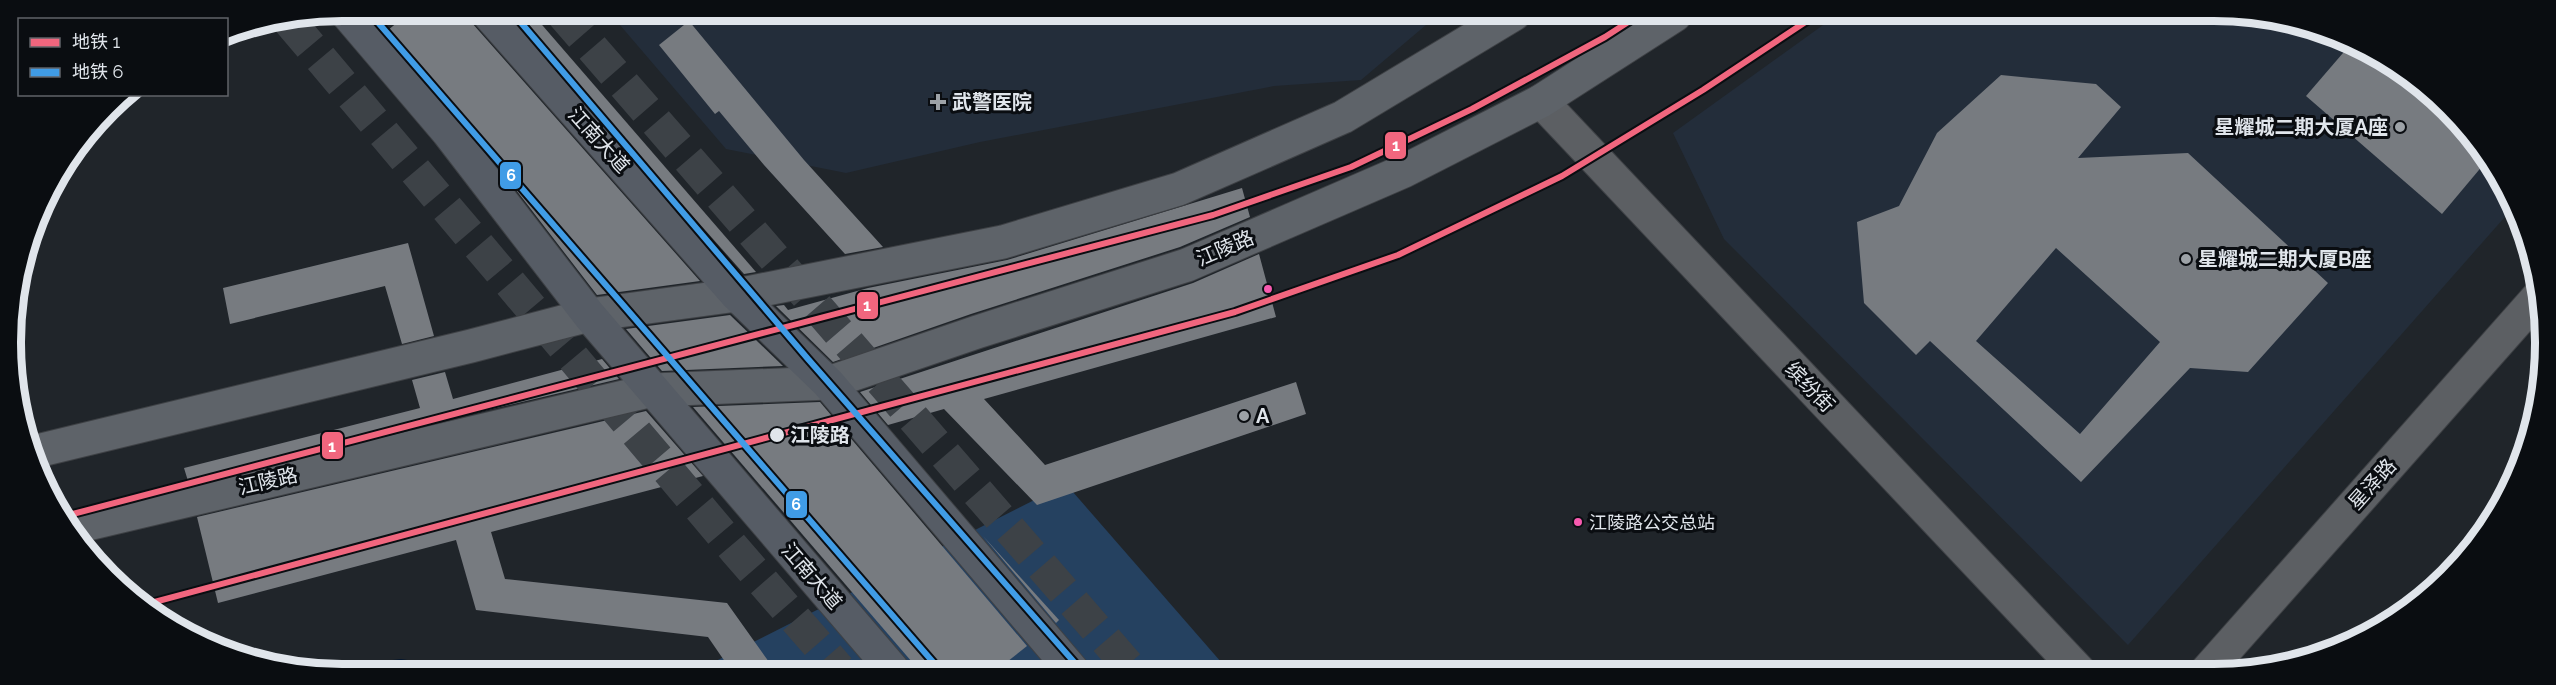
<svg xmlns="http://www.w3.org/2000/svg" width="2556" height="685" font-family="Raleway,'Noto Sans SC',sans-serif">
  <rect width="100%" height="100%" fill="#20252a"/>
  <g fill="#232d3a">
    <polygon points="608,11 1439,14 1361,80 1274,86 980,142 846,173 726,149"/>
    <polygon points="1837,15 2278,17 2398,66 2489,158 2511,210 2128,645 1724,239 1673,133"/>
  </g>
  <polygon fill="#254160" points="1066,484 1228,670 700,669"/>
  <polygon fill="#03162e" points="401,659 465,669 325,668"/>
  <g fill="#777b80" fill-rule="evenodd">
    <polygon points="411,11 468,11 472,23 700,281 597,295 463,121 387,31"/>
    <polygon points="511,11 530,11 756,272 744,274"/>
    <polygon points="689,21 804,160 883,247 845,254 764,165 719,111 715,114 659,45"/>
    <polygon points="2349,46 2398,66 2489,158 2442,214 2306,96"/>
    <path d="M2001,75l95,9 25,23 -43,51 110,-5 140,130 -80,89 -58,-4 -109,114 -151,-141 -14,14 -52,-52 -7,-81 42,-16 38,-73zM2056,248l104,94 -80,92 -104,-93z"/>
    <polygon points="1242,188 1250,217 1180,247 971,314 833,362 776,306 784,305 788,310 868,288 1007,260"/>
    <polygon points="408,243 434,336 402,344 385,286 230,324 223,288"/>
    <polygon points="1259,254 1276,317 984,399 1045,465 1296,382 1306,414 1037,505 944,409 888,425 860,392 1193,283"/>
    <polygon points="730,315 783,366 662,371 626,329"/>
    <polygon points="602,359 619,379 188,481 184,468 420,408 412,380 445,372 453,399"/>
    <polygon points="820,402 1027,646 998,669 918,669 693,407"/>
    <polygon points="646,411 703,476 491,532 505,579 727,603 774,669 730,669 708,637 476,610 456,540 218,603 197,517"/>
    <polygon points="983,536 1059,620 1056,623"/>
  </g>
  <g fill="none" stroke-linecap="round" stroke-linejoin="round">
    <g stroke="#3d4247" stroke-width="33" stroke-dasharray="33 16" stroke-linecap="butt">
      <polyline points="560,11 1132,670"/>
      <polyline points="289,21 736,551 839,669"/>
    </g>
    <g stroke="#3e4145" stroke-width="35">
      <g id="minor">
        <polyline points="1541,101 2079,671"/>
        <polyline points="2206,672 2539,296"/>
      </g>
    </g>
    <g stroke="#3e4145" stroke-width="35">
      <g id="secondary">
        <polyline points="33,452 471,346 589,315 737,295 1003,242 1179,189 1343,117 1514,14"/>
        <polyline points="71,528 653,390 828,383 977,332 1187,265 1404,171 1541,101 1675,15"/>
      </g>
    </g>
    <g stroke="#3e4145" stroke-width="35">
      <g id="primary">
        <polyline points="345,11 448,132 589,315 892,669"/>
        <polyline points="486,11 737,295 828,383 1072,670"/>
      </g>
    </g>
    <use href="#minor" stroke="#5c5f63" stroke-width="33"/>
    <use href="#secondary" stroke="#5e6369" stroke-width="33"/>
    <use href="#primary" stroke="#565c65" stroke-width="33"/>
    <g stroke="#0a0d11" stroke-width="10">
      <g id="metro-1">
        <polyline points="65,516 1213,215 1351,167 1472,109 1605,37 1639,15"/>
        <polyline points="147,604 1235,312 1398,255 1562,176 1703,90 1816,15"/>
      </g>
    </g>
    <g stroke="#0a0d11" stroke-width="10">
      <g id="metro-2">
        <polyline points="368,11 939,669"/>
        <polyline points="511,11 808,359 1081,670"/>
      </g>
    </g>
    <use href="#metro-1" stroke="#f1667e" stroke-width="6"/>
    <use href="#metro-2" stroke="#409ce6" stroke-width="6"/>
  </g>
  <g fill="#9da2a7" stroke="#0a0d11" stroke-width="2">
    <path d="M935 93h6v6h6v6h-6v6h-6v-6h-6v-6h6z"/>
    <circle cx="2400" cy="127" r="6"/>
    <circle cx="2186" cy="259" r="6"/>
    <circle cx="1244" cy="416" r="6"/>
  </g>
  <g fill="#f75aaf" stroke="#0a0d11" stroke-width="2">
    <circle cx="1268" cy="289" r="5"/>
    <circle cx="1578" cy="522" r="5"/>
  </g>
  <circle fill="#e0e5eb" stroke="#0a0d11" stroke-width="2" cx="777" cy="435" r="8"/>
  <g text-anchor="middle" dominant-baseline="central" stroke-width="6" stroke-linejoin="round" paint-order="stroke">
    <g font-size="18" fill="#e0e5eb" stroke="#0a0d11" text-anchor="start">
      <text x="1589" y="522">江陵路公交总站</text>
    </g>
    <g font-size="20" font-weight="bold" fill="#e0e5eb" stroke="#0a0d11" text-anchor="start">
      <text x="952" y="102">武警医院</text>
      <text x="2388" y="127" text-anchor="end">星耀城二期大厦A座</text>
      <text x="2198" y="259">星耀城二期大厦B座</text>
      <text x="1256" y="416">A</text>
    </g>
    <g font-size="20" fill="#e0e5eb" stroke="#0a0d11">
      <text transform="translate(599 140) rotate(48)">江南大道</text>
      <text transform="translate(1225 248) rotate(-23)">江陵路</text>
      <text transform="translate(1810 387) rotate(46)">缤纷街</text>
      <text transform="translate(268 481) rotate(-13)">江陵路</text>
      <text transform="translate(2372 484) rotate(-48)">星泽路</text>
      <text transform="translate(812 576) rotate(49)">江南大道</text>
    </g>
    <g font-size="20" font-weight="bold" fill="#e0e5eb" stroke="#0a0d11" text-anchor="start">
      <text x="790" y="435">江陵路</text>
    </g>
  </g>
  <path d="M0 0H2556V685H0ZM342 21H2214A321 321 0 0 1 2535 342V343A321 321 0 0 1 2214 664H342A321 321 0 0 1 21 343V342A321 321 0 0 1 342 21Z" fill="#0a0d11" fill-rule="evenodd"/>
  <path fill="none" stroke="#e0e5eb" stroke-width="8" d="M342 21H2214A321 321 0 0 1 2535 342V343A321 321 0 0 1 2214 664H342A321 321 0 0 1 21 343V342A321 321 0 0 1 342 21Z"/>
  <g stroke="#0a0d11" stroke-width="2">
    <rect x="1384" y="131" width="23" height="29" rx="6" fill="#f1667e"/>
    <rect x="499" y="161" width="23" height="29" rx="6" fill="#409ce6"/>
    <rect x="856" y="291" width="23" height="29" rx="6" fill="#f1667e"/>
    <rect x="321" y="431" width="23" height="29" rx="6" fill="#f1667e"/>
    <rect x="785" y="490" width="23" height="29" rx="6" fill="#409ce6"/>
  </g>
  <g font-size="16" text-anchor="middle" font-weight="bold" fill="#fff">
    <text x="1396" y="151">1</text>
    <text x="511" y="181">6</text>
    <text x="867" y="311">1</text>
    <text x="332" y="452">1</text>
    <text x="796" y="510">6</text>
  </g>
  <rect x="18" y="18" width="210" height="78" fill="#0a0d11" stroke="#606368" stroke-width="1.5"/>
  <rect x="30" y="38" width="30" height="9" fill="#f1667e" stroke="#606368" stroke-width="1.5"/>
  <text x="72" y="48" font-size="18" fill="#e0e5eb">地铁 1</text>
  <rect x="30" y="68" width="30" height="9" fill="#409ce6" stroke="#606368" stroke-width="1.5"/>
  <text x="72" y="78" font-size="18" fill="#e0e5eb">地铁 6</text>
</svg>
